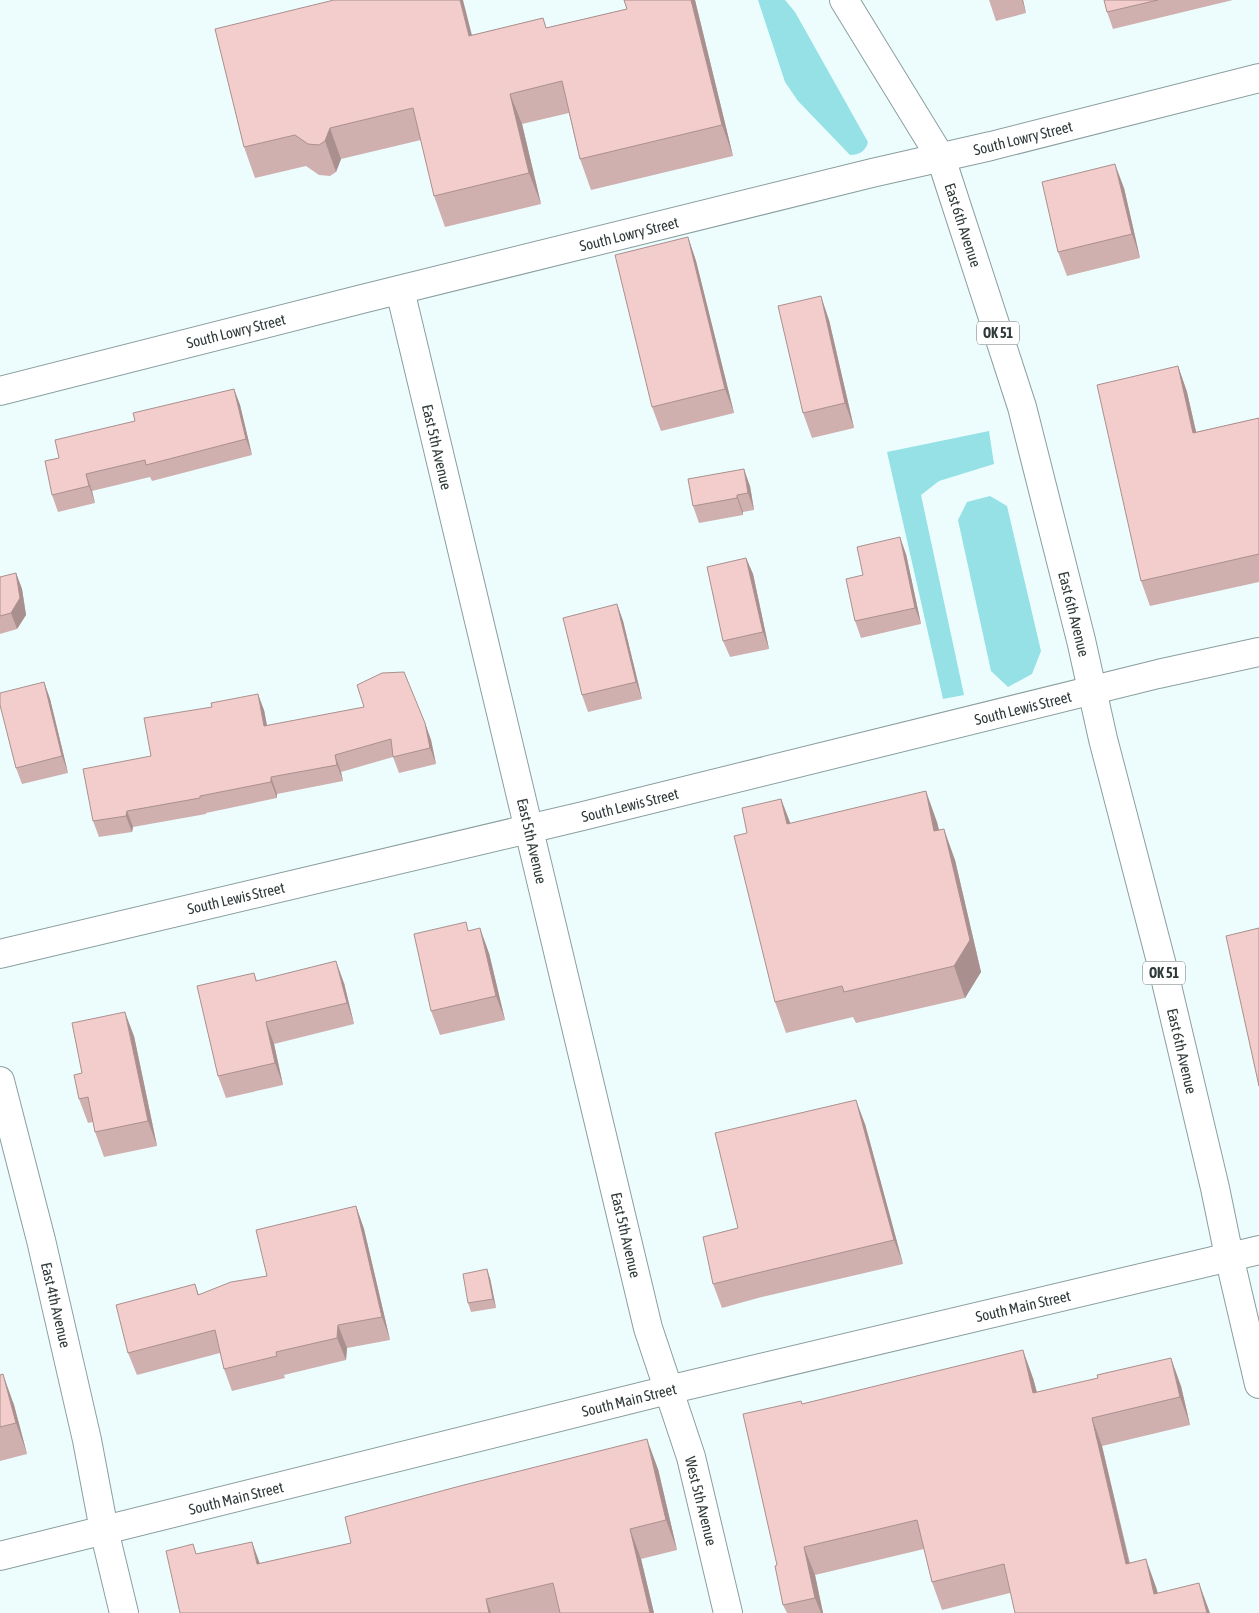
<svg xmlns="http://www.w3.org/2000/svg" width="1259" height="1613" font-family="'Asap Condensed',sans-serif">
  <rect width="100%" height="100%" fill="#edfdfe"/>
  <g fill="#95e1e5">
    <path d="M758,0h27l10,12 73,130c-2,9 -9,13 -18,13l-52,-54 -13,-19z"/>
    <polygon points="989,431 994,464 939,481 921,495 964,695 943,699 887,452"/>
    <polygon points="990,496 1007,506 1041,651 1032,674 1008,687 991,671 958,520 967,502"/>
  </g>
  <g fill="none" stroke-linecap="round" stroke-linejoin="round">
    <g stroke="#8b9e9f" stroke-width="30">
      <g id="minor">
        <polyline points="400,290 648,1328 691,1457 728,1613"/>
        <polyline points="0,391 362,299 872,173 991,146 1259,78"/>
        <polyline points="0,954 583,816 1158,674 1259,652"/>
        <polyline points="0,1081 41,1240 87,1440 104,1530 124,1613"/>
      </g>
    </g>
    <g stroke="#8b9e9f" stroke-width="30">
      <polyline id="secondary" points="0,1556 668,1390 1259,1250"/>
    </g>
    <g stroke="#8b9e9f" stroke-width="30">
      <polyline id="trunk" points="844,0 941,158 1022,407 1081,640 1103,739 1164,973 1215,1188 1229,1256 1259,1384"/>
    </g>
    <use href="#minor" stroke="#fff" stroke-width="28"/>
    <use href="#secondary" stroke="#fff" stroke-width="28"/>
    <use href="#trunk" stroke="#fff" stroke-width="28"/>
  </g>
  <g fill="#d0b0af">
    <polygon points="624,0 695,0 733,156 591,190 580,159 569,113 522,124 541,204 445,227 434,196 421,140 341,159 336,172 330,176 319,175 306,166 255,178 244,147 472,35 543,18 546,28 627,9"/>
    <polygon points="989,0 1023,0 1026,13 996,21"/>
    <polygon points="1104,0 1233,0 1113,29 1107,12"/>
    <polygon points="1124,188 1140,258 1067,276 1058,252"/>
    <polygon points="688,237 696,261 734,413 661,431 652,407"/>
    <polygon points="829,320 854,428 812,438 803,413"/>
    <polygon points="1178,366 1187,392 1196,432 1259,418 1259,582 1150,606 1141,581"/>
    <polygon points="234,389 240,405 252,455 152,481 150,477 92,491 95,503 58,512 52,495 59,458 135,421"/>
    <polygon points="750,486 754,510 743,512 743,515 699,523 693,506"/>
    <polygon points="906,554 921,624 861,638 855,621 863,575"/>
    <polygon points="746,558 753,574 769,649 730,657 723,641"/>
    <polygon points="16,573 22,589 26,615 17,629 0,634 0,577"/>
    <polygon points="617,604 623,621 642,699 588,712 582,695"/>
    <polygon points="44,682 50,699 68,773 22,784 16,768"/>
    <polygon points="264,710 267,725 425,723 431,740 436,764 399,773 393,757 341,772 343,781 277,794 277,798 206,813 206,814 133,827 132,832 99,837 93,821 151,756"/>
    <polygon points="781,799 790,823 937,822 939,830 955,860 981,972 965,998 856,1023 853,1017 786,1033 775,1002"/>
    <polygon points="489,953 505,1020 440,1035 431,1011"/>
    <polygon points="254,973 257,981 344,983 354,1024 274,1044 283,1085 226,1098 218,1076"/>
    <polygon points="134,1036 157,1146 104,1157 95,1132 93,1122 88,1123 79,1099 82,1073"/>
    <polygon points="865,1124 903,1264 758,1298 722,1308 713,1284 738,1228"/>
    <polygon points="356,1206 364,1229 390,1340 347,1348 346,1360 284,1375 285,1378 232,1391 224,1369 220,1353 137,1375 128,1353 195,1284 199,1295 267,1276"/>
    <polygon points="490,1278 496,1308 471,1312 468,1303"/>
    <polygon points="0,1375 14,1405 27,1454 0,1461"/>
    <polygon points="1033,1378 1037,1392 1181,1386 1190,1425 1102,1446 1130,1563 1156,1587 1158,1593 1210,1613 1010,1593 942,1610 932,1582 924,1549 815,1575 823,1613 787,1613 783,1605 777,1565 801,1401 802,1404"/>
    <polygon points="658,1469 677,1550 641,1559 654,1613 180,1613 193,1544 196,1554 260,1564 351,1543"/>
  </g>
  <g fill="#a9908e">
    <polygon points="460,0 463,0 480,67 469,36"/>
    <polygon points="691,0 695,0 733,156 722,125"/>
    <polygon points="1022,0 1023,0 1026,13"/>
    <polygon points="510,94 522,124 541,204 529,173"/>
    <polygon points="330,128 341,159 336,172 325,141"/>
    <polygon points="1115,164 1124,188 1140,258 1132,234"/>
    <polygon points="688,237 696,261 734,413 725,389"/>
    <polygon points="821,296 829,320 854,428 845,403"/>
    <polygon points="1178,366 1187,392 1202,458 1193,433"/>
    <polygon points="234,389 240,405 252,455 246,439"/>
    <polygon points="744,469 750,486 754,510 748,493"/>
    <polygon points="86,474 92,491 95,503 89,486"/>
    <polygon points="737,495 743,512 743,515 737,498"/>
    <polygon points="900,537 906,554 921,624 915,608"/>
    <polygon points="746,558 753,574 769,649 763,632"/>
    <polygon points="16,573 22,589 26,615 17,629 11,613"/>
    <polygon points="617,604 623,621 642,699 636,682"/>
    <polygon points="44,682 50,699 68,773 62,756"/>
    <polygon points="258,694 264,710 270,742 264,726"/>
    <polygon points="425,723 431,740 436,764 430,748"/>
    <polygon points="335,755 341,772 343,781 337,765"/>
    <polygon points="271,777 277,794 277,798 271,782"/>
    <polygon points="926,791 937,822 946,862 934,831"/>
    <polygon points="781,799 793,830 787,824"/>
    <polygon points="127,811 133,827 132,832 126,816"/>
    <polygon points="944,829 955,860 981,972 965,998 954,966"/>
    <polygon points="480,928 489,953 505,1020 496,996"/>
    <polygon points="336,961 344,983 354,1024 347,1003"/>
    <polygon points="125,1012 134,1036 157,1146 148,1121"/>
    <polygon points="266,1022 274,1044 283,1085 275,1063"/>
    <polygon points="856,1100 865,1124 903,1264 894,1240"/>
    <polygon points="356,1206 364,1229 390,1340 382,1317"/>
    <polygon points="487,1269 490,1278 496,1308 493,1299"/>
    <polygon points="338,1325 347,1348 346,1360 337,1338"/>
    <polygon points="1023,1350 1033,1378 1044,1421 1033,1393"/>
    <polygon points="1171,1358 1181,1386 1190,1425 1180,1397"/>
    <polygon points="3,1374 14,1405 27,1454 16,1423"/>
    <polygon points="1092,1418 1102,1446 1136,1592 1126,1564"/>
    <polygon points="647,1439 658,1469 677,1550 666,1520"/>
    <polygon points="630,1529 641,1559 654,1613 650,1613"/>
    <polygon points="252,1542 263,1572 257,1564"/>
    <polygon points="804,1547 815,1575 823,1613 821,1613 815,1598"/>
    <polygon points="1146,1559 1156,1587 1162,1613 1154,1594"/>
    <polygon points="1199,1583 1210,1613 1207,1613"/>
    <polygon points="486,1599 491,1613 489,1613"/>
  </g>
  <g fill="#f2cdcb" stroke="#a9908e">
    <polygon points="334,0 460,0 469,36 543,18 546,28 627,9 624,0 691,0 722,125 580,159 562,81 510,94 529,173 434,196 413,108 330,128 325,141 319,145 308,144 295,135 244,147 215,29"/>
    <polygon points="1104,0 1158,0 1107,12"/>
    <polygon points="1115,164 1132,234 1058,252 1042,182"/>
    <polygon points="688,237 725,389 652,407 615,255"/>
    <polygon points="821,296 845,403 803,413 778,306"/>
    <polygon points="1178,366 1193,433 1259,418 1259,554 1141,581 1097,385"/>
    <polygon points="234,389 246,439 146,465 145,460 86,474 89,486 52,495 45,461 59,458 55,440 135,421 133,413"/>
    <polygon points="744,469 748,493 737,495 737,498 693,506 688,479"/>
    <polygon points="900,537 915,608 855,621 846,579 863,575 857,547"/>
    <polygon points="746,558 763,632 723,641 707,567"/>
    <polygon points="16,573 20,598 11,613 0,616 0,577"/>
    <polygon points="617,604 636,682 582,695 563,618"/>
    <polygon points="404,672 425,723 430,748 393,757 391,739 335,755 337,765 271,777 271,782 200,796 200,798 127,811 126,816 93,821 83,769 151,756 144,718 212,707 211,703 258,694 264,726 364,707 357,685 382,673"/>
    <polygon points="44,682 62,756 16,768 0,705 0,693"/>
    <polygon points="926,791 934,831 944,829 970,940 954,966 844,992 842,986 775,1002 734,836 747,833 742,808 781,799 787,824"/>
    <polygon points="466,922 468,931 480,928 496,996 431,1011 414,934"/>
    <polygon points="1259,928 1259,1086 1226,936"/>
    <polygon points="336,961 347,1003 266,1022 275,1063 218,1076 197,986 254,973 256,981"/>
    <polygon points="125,1012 148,1121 95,1132 88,1097 79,1099 74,1075 82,1073 72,1023"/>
    <polygon points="856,1100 894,1240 749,1275 713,1284 703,1237 738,1228 715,1133"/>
    <polygon points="356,1206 382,1317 338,1325 337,1338 276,1352 277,1356 224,1369 215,1330 128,1353 116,1305 195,1284 198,1295 231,1282 267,1276 256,1230"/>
    <polygon points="487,1269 493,1299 468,1303 463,1274"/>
    <polygon points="1023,1350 1033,1393 1098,1378 1097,1375 1171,1358 1180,1397 1092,1418 1126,1564 1146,1559 1154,1594 1199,1583 1207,1613 1015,1613 1004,1564 932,1582 917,1520 804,1547 815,1598 783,1605 775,1566 777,1565 743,1414 801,1401 802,1404"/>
    <polygon points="3,1374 16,1423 0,1427 0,1375"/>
    <polygon points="647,1439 666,1520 630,1529 650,1613 560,1613 553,1583 486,1599 489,1613 180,1613 166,1551 193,1544 196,1554 252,1542 257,1564 351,1543 345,1517 460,1486"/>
  </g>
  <g text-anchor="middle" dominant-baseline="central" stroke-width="4" stroke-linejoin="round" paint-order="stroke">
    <g fill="#fff" stroke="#6e7474" stroke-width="1">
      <rect x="977" y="321.5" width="42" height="23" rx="4"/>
      <rect x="1143" y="961.5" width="42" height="23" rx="4"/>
    </g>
    <g font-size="14" font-weight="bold" fill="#303939">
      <text x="998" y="333">OK 51</text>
      <text x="1164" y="973">OK 51</text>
    </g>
    <g font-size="15" fill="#303939" stroke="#fff">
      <text transform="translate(1023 138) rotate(-14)">South Lowry Street</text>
      <text transform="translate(963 225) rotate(72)">East 6th Avenue</text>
      <text transform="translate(629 234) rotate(-14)">South Lowry Street</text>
      <text transform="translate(236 331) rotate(-14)">South Lowry Street</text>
      <text transform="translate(437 447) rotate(77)">East 5th Avenue</text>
      <text transform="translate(1074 614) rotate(76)">East 6th Avenue</text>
      <text transform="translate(1023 708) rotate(-14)">South Lewis Street</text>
      <text transform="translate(630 805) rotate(-14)">South Lewis Street</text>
      <text transform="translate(532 841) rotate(77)">East 5th Avenue</text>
      <text transform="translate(236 898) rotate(-13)">South Lewis Street</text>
      <text transform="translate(1182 1051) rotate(77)">East 6th Avenue</text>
      <text transform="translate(626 1235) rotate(77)">East 5th Avenue</text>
      <text transform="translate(56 1305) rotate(77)">East 4th Avenue</text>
      <text transform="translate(1023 1306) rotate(-13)">South Main Street</text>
      <text transform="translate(629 1400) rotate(-14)">South Main Street</text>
      <text transform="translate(236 1498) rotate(-14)">South Main Street</text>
      <text transform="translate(701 1501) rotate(76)">West 5th Avenue</text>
    </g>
  </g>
</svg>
